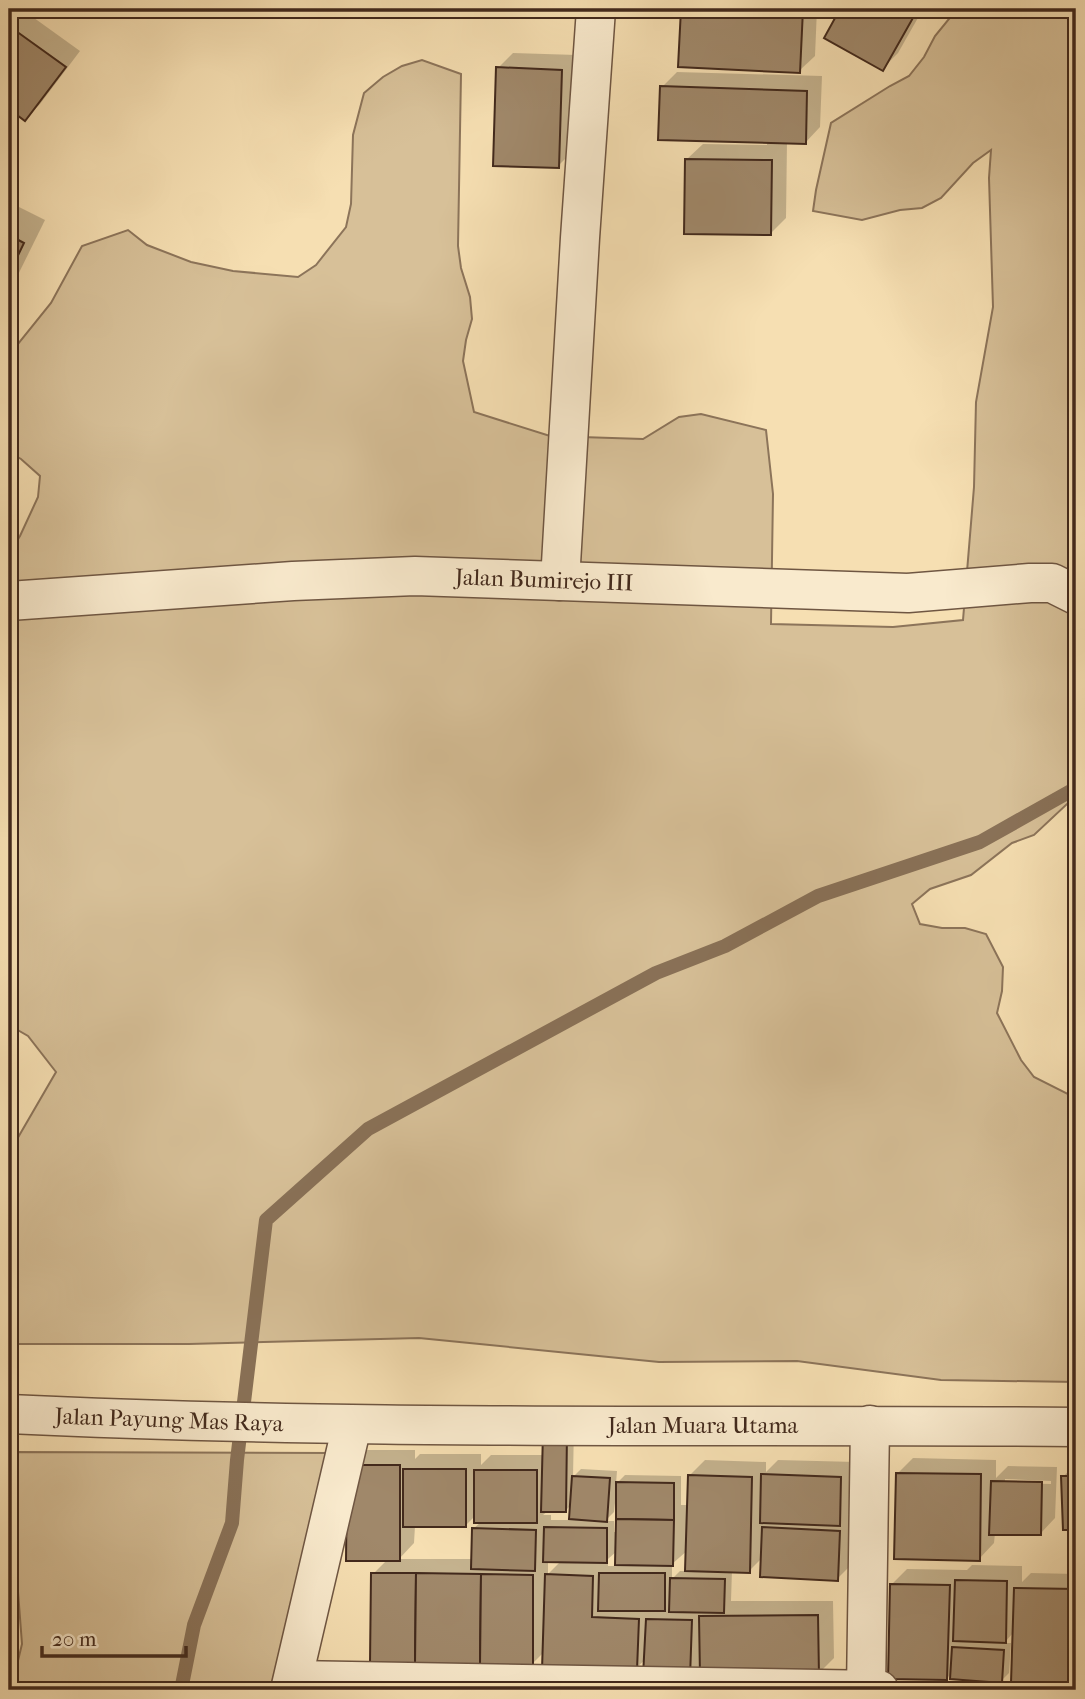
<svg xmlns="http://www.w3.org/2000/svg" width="1085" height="1699" font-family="'IM FELL French Canon',serif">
  <rect width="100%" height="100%" fill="#f6dfb2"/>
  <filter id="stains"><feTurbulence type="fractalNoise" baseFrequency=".00286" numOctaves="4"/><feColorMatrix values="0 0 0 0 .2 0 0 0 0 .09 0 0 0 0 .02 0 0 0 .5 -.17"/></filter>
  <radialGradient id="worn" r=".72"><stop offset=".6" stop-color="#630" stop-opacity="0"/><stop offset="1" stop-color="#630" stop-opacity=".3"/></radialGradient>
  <g fill="#d7c098" stroke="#8c745a" stroke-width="2">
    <polygon points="957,9 1076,9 1076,800 1068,803 1034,835 1012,843 971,875 930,889 912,904 920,924 942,928 965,928 986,934 1003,967 1002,991 997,1013 1021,1060 1034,1077 1076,1098 1076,1382 941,1380 797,1361 659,1362 419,1338 189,1344 9,1344 9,1153 56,1072 28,1036 9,1025 9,904 13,891 9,884 9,553 20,536 38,497 40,476 21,459 9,452 9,355 51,303 82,246 128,230 147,245 191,262 233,271 298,277 316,265 346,227 351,204 353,135 364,93 383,77 402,66 422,60 461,74 458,246 461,268 470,297 472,319 466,340 463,361 474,412 550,436 643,439 679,417 701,414 766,430 773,494 771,624 893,627 963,620 974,487 976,402 993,307 989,178 991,150 973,163 941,198 922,208 900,210 862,220 813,211 816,190 831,123 890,86 909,76 924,57 935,36"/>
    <polygon points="9,1452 332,1453 272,1690 11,1690 22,1644 9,1474"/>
  </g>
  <g fill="#0003" fill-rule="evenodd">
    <polygon points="683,9 817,9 815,56 799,71 680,66"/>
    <polygon points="842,9 923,9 898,53 883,68 826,37"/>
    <polygon points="23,10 80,51 40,104 25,119 17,113 9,126 9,24"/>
    <polygon points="513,53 577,55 573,151 558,166 498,68"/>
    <polygon points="677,72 822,76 820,127 805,143 787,142 786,218 770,234 687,159 703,144 767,145 767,141 662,87"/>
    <polygon points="9,202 45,220 9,293"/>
    <path d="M574,1425l-1,52 8,-8 36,2 -1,13 9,-9 56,1v29h8v-29l16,-16 61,2v10l12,-12 78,2 -2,47 -6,6 7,1 -2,47 -16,16 -74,-22 -14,14 -17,-1 -1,31h102l1,57 -16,16 -116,-10 -13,12 -43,-17 -10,9 -92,-16 -12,12 -159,-90 15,-15h-40l16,-109h51v9l5,-5h61v11l10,-10h53zM615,1503h2v29h-3v-11h-9l9,-9zM572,1504l-1,16h-20v-5h-8l5,-4h17zM476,1515l5,7 -8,7v30h-74l15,-16 1,-17h50zM688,1550l-1,21h-7l-8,8v-15zM617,1551l10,12v3h-19v-7zM548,1561h13l-13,13z"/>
    <path d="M913,1458l83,2v18l12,-12 49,1 -2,51 -15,16 -45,-1 -1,10 -15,16 -82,-85zM1005,1479l46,2v3l-46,-1z"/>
    <polygon points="1076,1463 1076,1528 1064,1528 1063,1477"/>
    <polygon points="972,1565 1022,1566 1022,1582 1031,1573 1076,1574 1076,1682 1013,1681 1014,1632 1004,1643 1011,1643 1009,1673 1001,1681 952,1673 946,1679 892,1584 907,1569 967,1570"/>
  </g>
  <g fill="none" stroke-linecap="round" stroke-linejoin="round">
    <polyline stroke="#897157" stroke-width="14" points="181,1690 194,1625 232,1523 237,1460 266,1220 368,1129 656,973 725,946 818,896 980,842 1076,788"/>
  </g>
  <g fill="#a0886a" stroke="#42291c" stroke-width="2">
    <polygon points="681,9 803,9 800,73 678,67"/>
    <polygon points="840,9 918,9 883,71 824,38"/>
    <polygon points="9,26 66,67 25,121 9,109"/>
    <polygon points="496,67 562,70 559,168 493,166"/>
    <polygon points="660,86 807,91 806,144 658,140"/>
    <polygon points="685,159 772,160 771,235 684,234"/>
    <polygon points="9,235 24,243 9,274"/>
    <polygon points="543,1432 567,1432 566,1512 541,1512"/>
    <polygon points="347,1465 400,1465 400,1561 346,1561"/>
    <rect x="403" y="1469" width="63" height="58"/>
    <rect x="474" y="1470" width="63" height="53"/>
    <polygon points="896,1473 981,1474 980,1561 894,1559"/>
    <polygon points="761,1474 841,1477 840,1526 760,1523"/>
    <polygon points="688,1475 752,1477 750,1573 685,1571"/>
    <polygon points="572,1476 610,1478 607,1522 569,1519"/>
    <polygon points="1061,1476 1076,1476 1076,1530 1063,1530"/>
    <polygon points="991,1481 1042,1482 1041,1535 989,1535"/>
    <polygon points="616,1482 674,1483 674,1520 616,1519"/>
    <polygon points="616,1519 674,1520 673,1566 615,1565"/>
    <polygon points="544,1527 607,1528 607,1563 543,1562"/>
    <polygon points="762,1527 840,1531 838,1581 760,1577"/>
    <polygon points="472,1528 536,1530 535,1571 471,1569"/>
    <polygon points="371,1573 416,1573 415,1664 370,1664"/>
    <polygon points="416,1573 481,1574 480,1665 415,1664"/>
    <polygon points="599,1573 665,1573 665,1611 598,1611"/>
    <polygon points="481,1574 533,1575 533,1666 480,1665"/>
    <polygon points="545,1574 593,1576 592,1617 639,1619 637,1670 542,1670"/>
    <polygon points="670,1578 725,1579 724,1613 669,1612"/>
    <polygon points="955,1580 1007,1581 1006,1643 953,1641"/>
    <polygon points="890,1584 950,1585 947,1680 888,1679"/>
    <polygon points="1014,1588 1076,1589 1076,1684 1011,1683"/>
    <polygon points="818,1615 819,1676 700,1676 699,1616"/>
    <polygon points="646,1619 692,1620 690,1678 643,1676"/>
    <polygon points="952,1647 1004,1650 1002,1683 950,1679"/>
  </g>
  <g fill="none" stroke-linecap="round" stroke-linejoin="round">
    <g stroke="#6f5642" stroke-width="41">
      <g id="minor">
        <polyline points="560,581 580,238 596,9"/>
        <polyline points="9,601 293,581 415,576 908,593 1030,583 1052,583 1076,595"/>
        <path d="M9,1414c355,17 711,10 1067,13"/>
        <polyline points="293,1680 879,1690"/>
        <polyline points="290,1690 352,1425"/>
        <polyline points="866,1690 870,1425"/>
      </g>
    </g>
    <use href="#minor" stroke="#f9eacd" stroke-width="38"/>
  </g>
  <g text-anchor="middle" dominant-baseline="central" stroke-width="5" stroke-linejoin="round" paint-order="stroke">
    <g font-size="23" fill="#42291c" stroke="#f9eacd">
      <text transform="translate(544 580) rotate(2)">Jalan Bumirejo III</text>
      <text transform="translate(169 1420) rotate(2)">Jalan Payung Mas Raya</text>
      <text x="703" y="1425">Jalan Muara Utama</text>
    </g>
  </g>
  <rect width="1085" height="1699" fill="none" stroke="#f6dfb2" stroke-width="35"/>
  <rect x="10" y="10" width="1064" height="1678" fill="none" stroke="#42291c" stroke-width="3.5"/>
  <rect x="18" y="18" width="1050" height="1664" fill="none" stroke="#42291c" stroke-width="2"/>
  <path d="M42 1646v10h144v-10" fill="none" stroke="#42291c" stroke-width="3.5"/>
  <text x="52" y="1646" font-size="21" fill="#42291c" stroke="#f9eacd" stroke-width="5" paint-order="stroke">20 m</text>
  <rect width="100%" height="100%" filter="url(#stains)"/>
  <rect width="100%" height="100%" fill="url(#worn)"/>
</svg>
